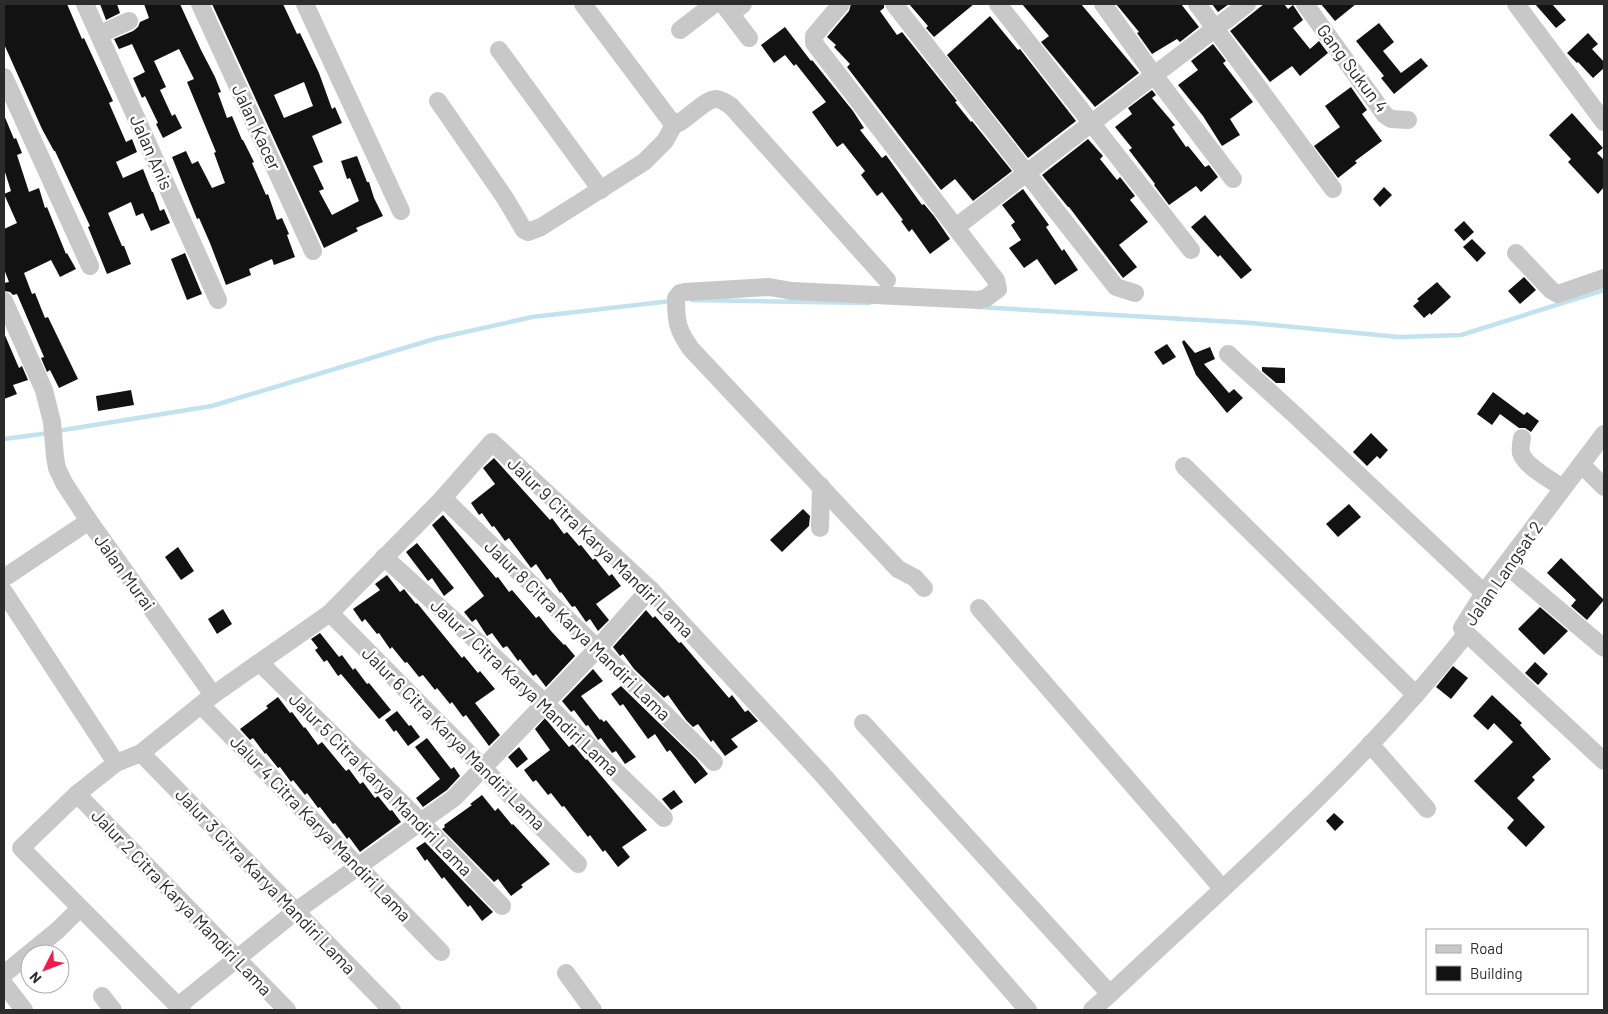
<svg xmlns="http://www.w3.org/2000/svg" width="1608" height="1014" font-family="Barlow,sans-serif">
  <rect width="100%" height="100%" fill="#fff"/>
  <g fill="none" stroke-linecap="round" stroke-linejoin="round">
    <g stroke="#c0e3ee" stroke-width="4.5">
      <polyline points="692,300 869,303"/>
      <polyline points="979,307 1252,323 1399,337 1461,335 1604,290"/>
      <polyline points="57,431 212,406 434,339 532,317 671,301"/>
      <polyline points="4,439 49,433"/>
    </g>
  </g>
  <g fill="#121212" fill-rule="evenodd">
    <polygon points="4,4 67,4 82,39 84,38 113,101 109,103 126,142 132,139 137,152 116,162 123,178 143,169 152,192 153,192 160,211 164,209 170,223 151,231 143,213 136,216 131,202 108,213 122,246 124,246 131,264 107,274 88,227 90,226 55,151 54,151 42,129 4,44"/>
    <polygon points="100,4 117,4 120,13 106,20"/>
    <polygon points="144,4 180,4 201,50 215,77 221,92 218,93 227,118 232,116 242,140 243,140 254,162 252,163 266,195 268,194 277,220 282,218 289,234 287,235 295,257 274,265 272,259 249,269 251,275 226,285 210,243 199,218 197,219 172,157 186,151 192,164 198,161 212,188 225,183 214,153 216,152 187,82 194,79 179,49 154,61 166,87 160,90 172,116 175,114 182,128 163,138 156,124 158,123 145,96 142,98 133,78 145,72 132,44 119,49 114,39 133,31 138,27 140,22 149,18"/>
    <path d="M212,4h71l14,30 3,-1 19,40 13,36 3,-2 7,16 -30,13 11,26 -10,4 11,23 -5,2 13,24 27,-14 -9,-23 -3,1 -6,-18 16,-5 10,26h2l5,16 9,18 -27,12 2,3 -34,17zM304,82l9,24 -29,12 -10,-23z"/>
    <polygon points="851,4 884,4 884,8 880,11 897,35 902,32 957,101 955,102 971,122 972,121 1012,171 973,201 955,179 941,190 847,67 850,64 834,47 836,45 827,37 849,11"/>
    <polygon points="909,4 974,4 934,37 926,28 928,26"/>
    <polygon points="1022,4 1081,4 1139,73 1095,107 1041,42 1049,36"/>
    <polygon points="1116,4 1181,4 1199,27 1180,42 1177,39 1152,54 1137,33 1139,32"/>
    <polygon points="1212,4 1229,4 1218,12"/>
    <polygon points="1264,4 1284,4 1288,9 1293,5 1303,20 1293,28 1310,49 1319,41 1328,53 1300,76 1292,66 1270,82 1230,31"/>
    <polygon points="1321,4 1356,4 1335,21"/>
    <polygon points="1535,4 1552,4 1566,20 1556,28"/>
    <polygon points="990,16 1018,50 1020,49 1076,121 1028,158 947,55"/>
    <polygon points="1379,23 1394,42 1383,51 1401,73 1421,58 1428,66 1394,94 1381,78 1384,76 1356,41"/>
    <polygon points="785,27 811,61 812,60 853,111 864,128 860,130 882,158 886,155 922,205 924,204 934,216 950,239 930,254 912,229 909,232 901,221 903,220 882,192 877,196 861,175 865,171 843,143 837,147 812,112 826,102 796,64 794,66 785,55 774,63 761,45"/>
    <polygon points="1588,33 1598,44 1592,49 1604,62 1604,68 1593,78 1578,62 1577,63 1567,53"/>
    <polygon points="1213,44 1226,61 1223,63 1253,102 1230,119 1240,135 1222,146 1203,116 1178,85 1198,70 1191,61"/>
    <polygon points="1351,87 1367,110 1362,114 1382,141 1355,161 1357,163 1338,178 1314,146 1340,127 1325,106"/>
    <polygon points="1152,90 1156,95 1152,98 1175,125 1172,127 1186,147 1188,146 1205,167 1209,165 1218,177 1201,192 1196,186 1169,205 1154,185 1155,184 1129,150 1132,148 1115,127 1132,114 1128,108"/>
    <polygon points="1572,113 1603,148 1597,153 1604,160 1604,187 1598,194 1568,162 1571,159 1549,135"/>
    <polygon points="4,115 14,139 16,138 22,153 17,155 29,192 39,188 45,208 47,207 66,254 67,253 76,269 60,277 51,260 24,273 32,294 35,293 45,318 48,317 78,379 59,388 50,370 47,372 41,358 44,357 17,294 13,295 10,292 4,291 4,283 9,282 4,269 4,229 17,223 4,194 11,191 4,169"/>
    <polygon points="1088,139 1103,156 1100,159 1117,180 1120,177 1135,196 1130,200 1148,222 1119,245 1137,267 1123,278 1069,207 1068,207 1042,175"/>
    <polygon points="1384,187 1392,195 1380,207 1373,199"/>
    <polygon points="1023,189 1049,225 1046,227 1062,251 1064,249 1078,270 1055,285 1037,259 1024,268 1009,248 1021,240 1011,225 1015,222 1002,205"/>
    <polygon points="1205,215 1252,270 1241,279 1220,255 1218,257 1191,227"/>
    <polygon points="1464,221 1474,232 1464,241 1454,230"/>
    <polygon points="1472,239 1486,253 1477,262 1463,247"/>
    <polygon points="185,253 202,294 187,300 171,259"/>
    <polygon points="1524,277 1536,290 1520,304 1508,291"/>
    <polygon points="1437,282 1451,297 1431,315 1430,313 1424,318 1413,306 1419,301 1417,299"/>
    <polygon points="4,333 19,368 22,366 28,380 13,385 17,394 4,399"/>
    <polygon points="1184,340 1195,353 1210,347 1215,359 1204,364 1229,393 1234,389 1243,398 1227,413 1196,375 1182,342"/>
    <polygon points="1167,344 1176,357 1163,365 1154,352"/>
    <polygon points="1262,367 1285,368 1285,383 1276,383 1262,371"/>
    <polygon points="131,390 134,405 98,411 96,396"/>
    <polygon points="1493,392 1524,415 1527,412 1539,421 1531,432 1525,428 1519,428 1500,414 1492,425 1477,414"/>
    <polygon points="1371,433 1388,450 1380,459 1377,456 1367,466 1353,452"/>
    <polygon points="494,458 550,520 552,518 564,534 567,532 579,546 581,545 593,560 595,558 609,576 612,574 621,586 596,604 609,620 598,631 590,619 586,622 575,606 572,607 561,592 560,593 550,578 547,580 536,564 531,568 509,538 505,541 494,526 492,527 482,513 479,515 471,503 495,484 483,468"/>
    <polygon points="1349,504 1361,517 1338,537 1326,524"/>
    <polygon points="803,509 810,516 809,526 782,552 770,540"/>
    <polygon points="443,515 496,578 498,577 509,592 512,590 536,618 539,616 551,631 564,645 565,644 575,656 546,687 536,674 533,676 520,659 518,661 507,646 503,648 492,633 487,636 476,619 472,622 464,612 484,596 432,525"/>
    <polygon points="417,543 454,588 444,596 432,578 428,581 406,552"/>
    <polygon points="178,547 194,571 181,580 165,557"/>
    <polygon points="1561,558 1604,600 1587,620 1571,606 1576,600 1547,573"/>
    <polygon points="387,575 400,592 404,589 416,604 417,603 462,658 464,656 478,673 480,671 495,689 475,703 500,735 489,746 466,715 463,717 452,702 450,704 437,688 435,690 423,675 419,677 407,662 405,663 392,647 390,649 379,633 377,634 365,619 362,622 353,609 380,590 375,584"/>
    <polygon points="1540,607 1568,631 1544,655 1518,629"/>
    <polygon points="223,609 232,624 217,634 208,619"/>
    <polygon points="646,610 653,618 655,616 679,643 681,642 729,698 732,695 745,712 748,710 758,721 731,739 738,747 725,756 713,740 711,742 698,724 693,727 686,720 668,695 664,698 634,669 623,654 620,656 613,647"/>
    <polygon points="320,633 339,657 342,655 353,670 355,668 367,684 369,683 391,710 379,719 341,674 338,676 327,660 324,662 315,650 318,648 311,639"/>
    <polygon points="1535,662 1548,674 1538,685 1525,673"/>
    <polygon points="1453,666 1468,678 1451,699 1436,687"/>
    <polygon points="593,669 603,681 581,696 600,720 601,719 604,722 606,720 636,757 625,764 616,751 612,753 601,738 598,740 588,725 586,726 574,710 571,712 562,701"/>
    <polygon points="621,686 696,759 708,774 695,784 670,750 667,752 655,734 648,739 623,704 620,706 611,694"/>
    <polygon points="1492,695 1522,723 1520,725 1551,759 1532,777 1535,780 1517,798 1545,827 1526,847 1507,828 1514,820 1474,781 1513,742 1494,723 1488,730 1473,716"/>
    <polygon points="278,697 290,713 292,712 304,728 305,727 318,745 322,742 346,771 349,769 360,784 363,782 375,798 378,796 390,811 392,810 401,822 360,852 349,837 347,839 335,823 333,824 320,807 318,808 307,793 305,795 293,780 291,782 280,767 278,768 266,753 265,754 253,738 250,740 240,729 268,708 266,706"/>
    <polygon points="397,711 409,726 411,725 420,737 408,746 396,730 394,732 385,720"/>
    <polygon points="545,718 569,747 573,744 586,760 587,759 647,830 622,847 630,857 618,867 605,850 603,852 590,835 588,837 564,806 562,807 551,793 548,795 536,780 533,782 524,770 550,750 535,729"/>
    <polygon points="427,738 451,769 454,767 460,776 447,790 423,807 416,798 440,779 415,747"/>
    <polygon points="519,747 528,759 517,768 508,757"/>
    <polygon points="674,790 683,802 671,810 662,799"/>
    <polygon points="482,795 495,811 498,808 512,825 513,824 550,864 521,885 523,887 511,896 498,879 494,882 442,829 445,827 444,825 472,805 470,804"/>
    <polygon points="1334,813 1344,822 1335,831 1326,821"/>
    <polygon points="425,842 493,912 482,921 470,905 468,907 444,877 442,879 427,859 425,861 416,848"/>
  </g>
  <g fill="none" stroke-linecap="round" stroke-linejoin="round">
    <g stroke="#c8c8c8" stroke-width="18">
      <polyline points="85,4 218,300"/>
      <polyline points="200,4 313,251"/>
      <polyline points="305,4 401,211"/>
      <path d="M583,4l87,116 9,3c9,-5 27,-24 37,-24 5,0 10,4 15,7l156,174"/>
      <polyline points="723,4 749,38"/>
      <path d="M841,4l-27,32v7l182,237 2,9 -12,9 -7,2 -187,-9 -23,-4 -84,5 -5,1 -4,5c0,24 1,31 15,51l207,220 17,9 9,10"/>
      <polyline points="894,4 1116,287 1135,293"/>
      <polyline points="998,4 1191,250"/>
      <polyline points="1103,4 1154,75 1233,179"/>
      <polyline points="1197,4 1333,189"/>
      <polyline points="1305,4 1385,115 1391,119 1408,120"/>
      <polyline points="1516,4 1604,122"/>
      <polyline points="731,14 743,4"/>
      <polyline points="680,30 714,4"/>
      <polyline points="100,34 129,21"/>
      <polyline points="499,50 601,190"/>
      <polyline points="4,77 90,266"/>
      <polyline points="438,101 505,198 524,230 528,232 541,227 644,162 665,141 675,123"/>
      <polyline points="956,227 1247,4"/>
      <polyline points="1516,253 1551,290 1558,294 1604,278"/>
      <polyline points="4,301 44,390 52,422 55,457 57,468 64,483 89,521 213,695"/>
      <polyline points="1228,354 1295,415 1484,593"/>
      <polyline points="1604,434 1484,593 1462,628 1464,631 1604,761"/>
      <path d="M1522,438c-1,5 -2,10 -1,15 4,13 31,28 42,35"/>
      <polyline points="1581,464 1604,487"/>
      <polyline points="1184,466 1416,695"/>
      <polyline points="443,498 714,762"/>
      <polyline points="820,528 821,486"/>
      <polyline points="384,557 545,703 664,818"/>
      <polyline points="1506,565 1604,648"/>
      <polyline points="4,578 89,521"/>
      <polyline points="4,592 116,763"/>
      <polyline points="979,608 1222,888"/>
      <polyline points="330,613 578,864"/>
      <polyline points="260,663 421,822 502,906"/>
      <polyline points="201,705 441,952"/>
      <path d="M863,723l247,271c123,-116 252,-227 356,-360"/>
      <polyline points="1370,744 1427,809"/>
      <polyline points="141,753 392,1010"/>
      <polyline points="77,794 287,1010"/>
      <polyline points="566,973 593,1010"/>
      <polyline points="4,974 58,930 80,908"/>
      <polyline points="4,984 24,1010"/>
      <polyline points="102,996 113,1010"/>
      <polyline points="178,1006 296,911 454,798 597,649 650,589"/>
      <polyline points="182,1010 21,848 77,794 116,763 141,753 213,695 330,613 443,498 492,442 650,589 821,773 1028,1010"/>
      <polyline points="1092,1010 1110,994"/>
    </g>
  </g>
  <g text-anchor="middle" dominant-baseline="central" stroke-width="5" stroke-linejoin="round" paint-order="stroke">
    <g font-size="18" fill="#2b2b2b" stroke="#fff">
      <text transform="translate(1353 68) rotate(53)">Gang Sukun 4</text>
      <text transform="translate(257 127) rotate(65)">Jalan Kacer</text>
      <text transform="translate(152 152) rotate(66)">Jalan Anis</text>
      <text transform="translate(601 547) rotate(44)">Jalur 9 Citra Karya Mandiri Lama</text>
      <text transform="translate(125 572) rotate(54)">Jalan Murai</text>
      <text transform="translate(1503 573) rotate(-55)">Jalan Langsat 2</text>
      <text transform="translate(578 630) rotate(44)">Jalur 8 Citra Karya Mandiri Lama</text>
      <text transform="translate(525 687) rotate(43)">Jalur 7 Citra Karya Mandiri Lama</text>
      <text transform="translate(454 738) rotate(45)">Jalur 6 Citra Karya Mandiri Lama</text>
      <text transform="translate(381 784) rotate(45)">Jalur 5 Citra Karya Mandiri Lama</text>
      <text transform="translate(321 828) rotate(46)">Jalur 4 Citra Karya Mandiri Lama</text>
      <text transform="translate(266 881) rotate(46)">Jalur 3 Citra Karya Mandiri Lama</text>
      <text transform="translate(182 902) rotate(46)">Jalur 2 Citra Karya Mandiri Lama</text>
    </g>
  </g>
  <rect width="1608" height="1014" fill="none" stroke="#2b2b2b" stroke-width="10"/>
  <rect x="1426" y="929" width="162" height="65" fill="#ffffff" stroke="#aaaaaa"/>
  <rect x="1436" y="945" width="25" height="8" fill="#c8c8c8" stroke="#aaaaaa"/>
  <text x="1470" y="954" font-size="15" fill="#2b2b2b">Road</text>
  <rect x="1436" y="966" width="25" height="15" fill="#121212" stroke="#aaaaaa"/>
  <text x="1470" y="979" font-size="15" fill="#2b2b2b">Building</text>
  <g transform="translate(45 969) rotate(228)"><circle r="24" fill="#ffffff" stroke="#aaaaaa"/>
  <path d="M0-4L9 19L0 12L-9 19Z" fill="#f61a4b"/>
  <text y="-8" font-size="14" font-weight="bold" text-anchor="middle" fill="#2b2b2b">N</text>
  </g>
</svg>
